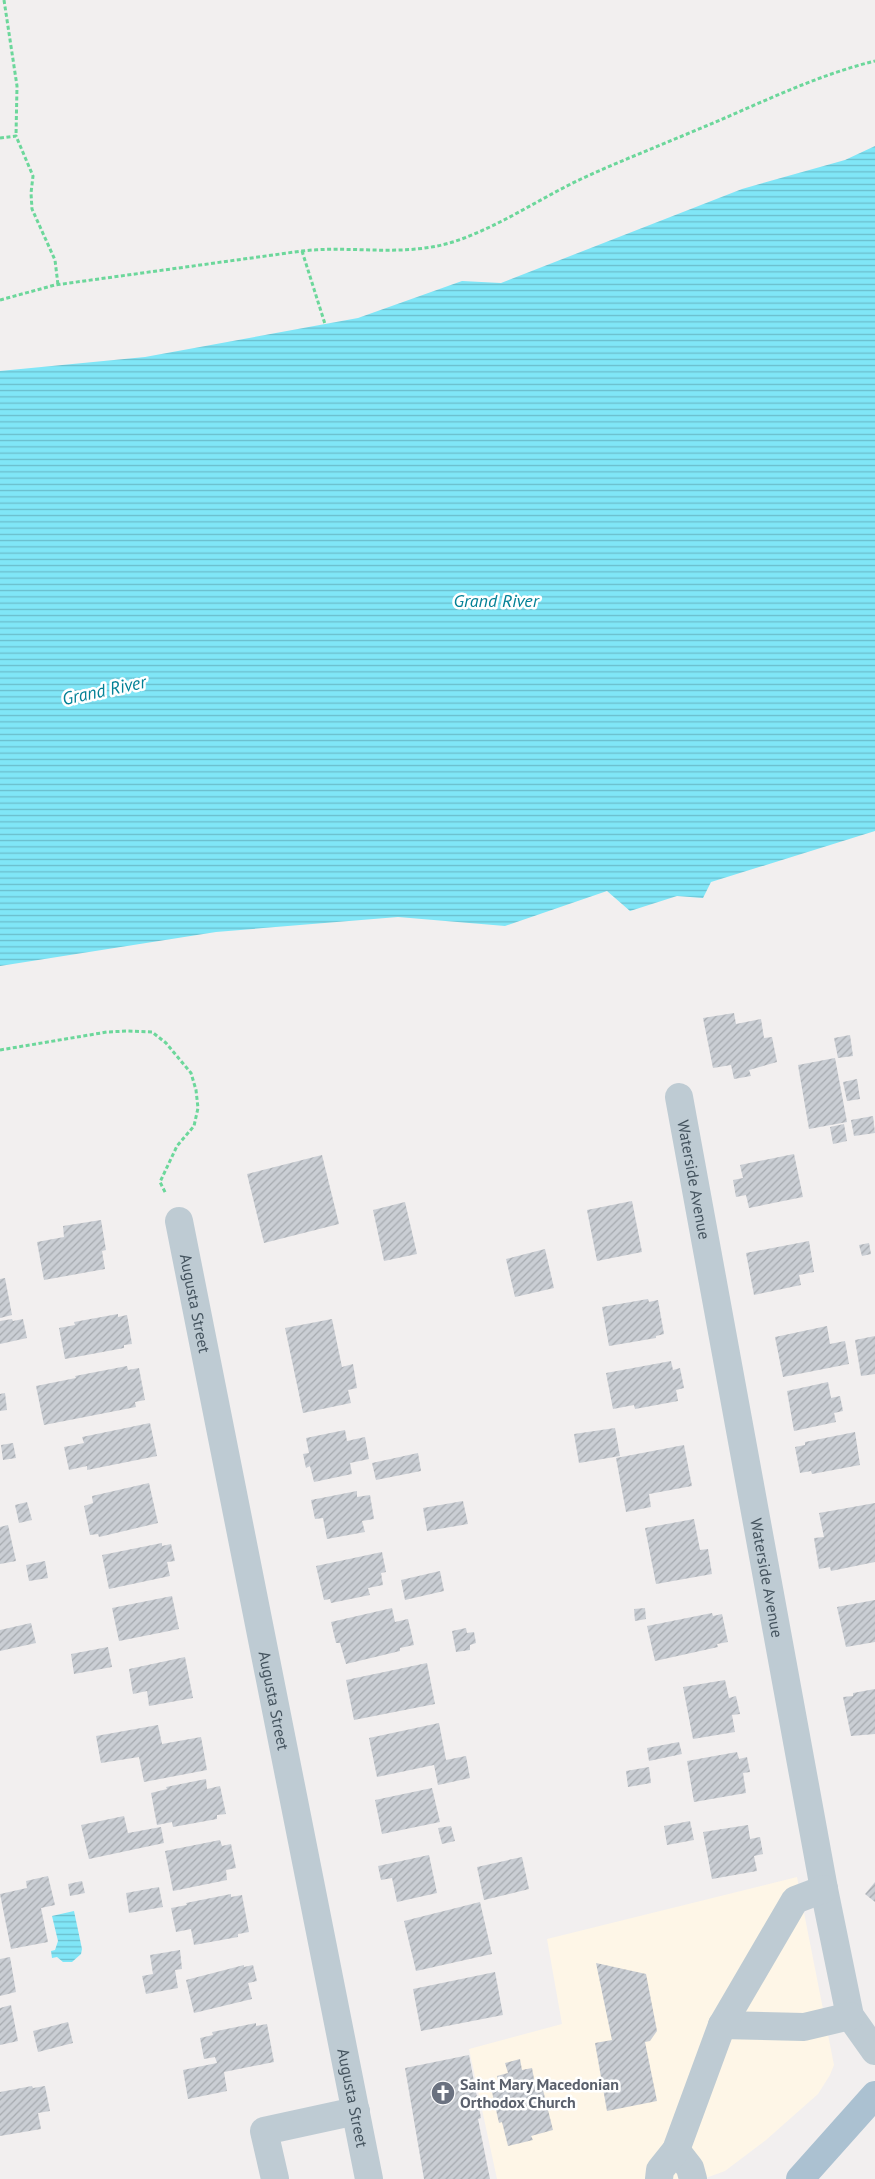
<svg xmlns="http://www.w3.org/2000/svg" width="875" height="2179" font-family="'PT Sans',sans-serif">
  <defs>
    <pattern id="water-rules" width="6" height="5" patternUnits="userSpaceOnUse" patternTransform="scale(1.25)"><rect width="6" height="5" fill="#80e6f7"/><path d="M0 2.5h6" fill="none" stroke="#6bbdcb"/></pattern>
    <pattern id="building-hatch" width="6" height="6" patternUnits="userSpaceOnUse" patternTransform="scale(1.25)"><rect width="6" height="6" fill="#caced4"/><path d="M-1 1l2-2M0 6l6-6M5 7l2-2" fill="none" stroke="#a6aaaf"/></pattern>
  </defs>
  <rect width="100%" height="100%" fill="#f2efef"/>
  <polygon fill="#fef6e7" points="797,1877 834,2065 830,2075 818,2094 766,2140 725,2171 703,2179 497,2179 469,2049 562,2024 547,1939"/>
  <g fill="url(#water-rules)">
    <polygon points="875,146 875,831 711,882 703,898 677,896 630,911 607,891 505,926 398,917 216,932 0,966 0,371 145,357 358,318 462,281 501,283 742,189 845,160"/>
    <polygon points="74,1911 82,1949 81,1954 72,1962 63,1962 57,1957 52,1958 51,1951 55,1950 58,1941 52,1916"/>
  </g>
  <g fill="url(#building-hatch)">
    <polygon points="734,1013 736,1024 761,1019 764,1038 772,1037 777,1062 749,1070 751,1076 734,1079 731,1065 713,1068 703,1018"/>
    <polygon points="850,1035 853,1056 838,1058 834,1038"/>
    <polygon points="835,1058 847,1122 809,1129 798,1065"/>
    <polygon points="857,1079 860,1099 847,1101 843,1082"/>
    <polygon points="873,1116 875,1133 854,1136 851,1120"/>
    <polygon points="844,1124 847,1141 833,1144 830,1127"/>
    <polygon points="794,1154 803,1197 749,1208 746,1195 736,1197 733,1180 743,1178 740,1165"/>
    <polygon points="322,1155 339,1224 264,1243 247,1174"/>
    <polygon points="632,1201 642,1252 597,1261 587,1210"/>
    <polygon points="405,1202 417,1254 384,1261 373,1210"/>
    <polygon points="101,1220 106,1250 102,1251 105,1269 44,1280 37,1242 64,1237 63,1226"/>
    <polygon points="809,1241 814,1272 799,1275 801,1285 754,1295 746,1253"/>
    <polygon points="869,1243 871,1254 862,1256 859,1245"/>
    <polygon points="545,1249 554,1288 515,1297 506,1259"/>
    <polygon points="5,1278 12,1315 0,1318 0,1279"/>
    <polygon points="648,1299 649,1302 658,1300 664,1334 656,1336 656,1338 609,1346 602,1307"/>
    <polygon points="118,1314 118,1317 127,1315 132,1344 124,1345 124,1348 65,1359 59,1328 75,1325 74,1322"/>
    <polygon points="12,1319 13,1321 23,1319 27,1338 0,1344 0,1321"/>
    <polygon points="332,1319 342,1367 353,1364 357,1388 348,1390 351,1403 303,1413 285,1328"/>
    <polygon points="827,1326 830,1344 845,1341 849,1364 783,1377 775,1337"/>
    <polygon points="875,1336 875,1374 861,1376 855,1340"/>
    <polygon points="671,1361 673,1370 680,1368 684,1388 676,1390 678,1401 635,1409 634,1405 613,1409 606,1373"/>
    <polygon points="127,1366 128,1370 139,1368 145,1400 135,1402 136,1407 44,1425 36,1386 76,1378 75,1376"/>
    <polygon points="828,1382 831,1398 840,1396 843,1411 834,1413 836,1422 794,1431 787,1391"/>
    <polygon points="5,1393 7,1410 0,1411 0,1394"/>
    <polygon points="150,1423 157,1456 87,1470 87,1466 69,1470 64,1447 84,1443 82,1437"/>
    <polygon points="615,1428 620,1456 579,1463 574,1434"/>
    <polygon points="345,1430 347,1441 365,1437 369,1459 350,1463 352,1474 314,1482 310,1466 306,1468 303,1454 309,1453 306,1438"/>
    <polygon points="855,1432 860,1465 812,1474 811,1471 800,1473 795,1447 805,1445 805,1442"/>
    <polygon points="13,1443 16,1458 3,1460 1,1445"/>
    <polygon points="684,1445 692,1486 649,1494 651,1507 626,1512 616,1458"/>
    <polygon points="418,1453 421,1471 376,1480 372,1463"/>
    <polygon points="149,1483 158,1523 99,1537 98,1534 90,1535 84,1506 93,1503 92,1496"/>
    <polygon points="357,1491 357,1497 370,1495 374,1519 362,1521 365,1532 327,1539 323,1518 315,1519 311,1500"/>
    <polygon points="463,1501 468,1524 427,1531 423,1508"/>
    <polygon points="27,1502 32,1520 19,1523 15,1505"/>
    <polygon points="875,1503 875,1562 831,1571 830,1567 819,1569 814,1538 824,1537 819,1513"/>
    <polygon points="694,1519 700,1550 708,1549 712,1574 656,1584 645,1528"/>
    <polygon points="8,1525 16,1561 0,1564 0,1527"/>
    <polygon points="162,1543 162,1546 171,1544 175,1561 167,1562 170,1576 109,1589 102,1555"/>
    <polygon points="382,1552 386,1572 381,1573 383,1585 368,1588 370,1595 331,1603 330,1599 324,1600 316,1566"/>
    <polygon points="45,1561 48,1578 29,1581 26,1565"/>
    <polygon points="440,1571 444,1591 405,1600 401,1580"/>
    <polygon points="172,1596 179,1629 119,1641 112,1608"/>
    <polygon points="875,1600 875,1642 846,1647 837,1607"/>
    <polygon points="392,1608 395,1622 408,1619 414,1645 400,1648 400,1651 346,1664 340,1643 336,1643 331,1622"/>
    <polygon points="645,1608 646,1619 635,1621 634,1609"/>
    <polygon points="712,1613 713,1616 722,1614 728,1642 717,1644 718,1647 655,1661 647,1626"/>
    <polygon points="31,1623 36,1643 0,1651 0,1630"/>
    <polygon points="466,1628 467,1633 474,1632 476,1643 470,1645 470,1650 456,1652 452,1631"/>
    <polygon points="108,1647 112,1667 74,1674 71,1654"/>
    <polygon points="185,1657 193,1698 149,1706 147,1691 133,1694 129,1669"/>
    <polygon points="427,1663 435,1704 354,1720 346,1680"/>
    <polygon points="725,1680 729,1698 736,1696 740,1714 732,1715 735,1732 693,1739 683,1687"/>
    <polygon points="875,1689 875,1734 851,1736 843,1697 853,1696 853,1693"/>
    <polygon points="439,1723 446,1760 466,1756 470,1778 438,1785 434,1765 377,1777 369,1738"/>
    <polygon points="158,1725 162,1744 201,1737 207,1770 144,1782 139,1757 101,1763 96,1736"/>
    <polygon points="679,1742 682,1754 649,1761 647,1748"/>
    <polygon points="737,1752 739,1759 747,1757 750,1772 743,1773 746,1793 694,1802 687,1761"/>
    <polygon points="649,1767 651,1783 628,1787 626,1771"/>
    <polygon points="206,1779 207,1789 220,1786 226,1814 217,1815 217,1819 173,1827 172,1822 157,1825 151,1793 167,1789 166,1787"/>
    <polygon points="432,1788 440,1822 382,1834 375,1800"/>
    <polygon points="124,1816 128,1833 161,1827 164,1843 89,1859 81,1825"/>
    <polygon points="690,1821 694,1840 667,1845 664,1826"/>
    <polygon points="748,1825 750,1839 760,1837 763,1854 754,1856 757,1871 712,1879 703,1832"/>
    <polygon points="451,1826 455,1841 442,1844 438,1828"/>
    <polygon points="220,1840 222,1846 231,1844 236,1868 226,1870 227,1880 173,1891 165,1851"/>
    <polygon points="429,1855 437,1893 397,1902 392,1878 381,1880 378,1866"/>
    <polygon points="522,1857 529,1889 484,1900 477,1867"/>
    <polygon points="48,1876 55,1905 41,1908 48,1942 11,1949 0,1894 27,1888 26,1881"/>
    <polygon points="82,1881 85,1893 70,1896 68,1884"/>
    <polygon points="875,1882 875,1902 865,1894"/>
    <polygon points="159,1887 163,1907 129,1913 126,1893"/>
    <polygon points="231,1894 231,1897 242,1895 249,1932 238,1934 238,1937 194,1945 191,1929 176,1932 171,1908 187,1905 186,1903"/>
    <polygon points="480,1902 492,1954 416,1971 404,1921"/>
    <polygon points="180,1950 182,1969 175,1970 178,1988 146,1994 142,1976 153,1974 150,1955"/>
    <polygon points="10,1957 16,1992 0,1996 0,1959"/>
    <polygon points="596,1963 646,1974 657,2031 650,2041 645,2042 657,2101 607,2111 595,2043 612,2040"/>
    <polygon points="244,1965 244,1967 253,1965 257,1981 248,1983 252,1999 194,2013 186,1980"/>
    <polygon points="495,1972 503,2015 421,2031 413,1989"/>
    <polygon points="11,2005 18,2041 0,2045 0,2008"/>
    <polygon points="68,2022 73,2043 38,2052 33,2031"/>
    <polygon points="256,2023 256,2026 267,2024 274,2062 224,2072 227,2091 188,2099 183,2070 217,2063 215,2057 204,2059 200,2038 213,2035 212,2032"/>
    <polygon points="469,2055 481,2118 478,2119 490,2179 424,2179 405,2068"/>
    <polygon points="520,2059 522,2070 532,2068 535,2084 541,2082 553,2130 531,2136 533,2140 508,2146 502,2122 499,2123 492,2092 500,2090 497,2076 508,2073 505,2063"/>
    <polygon points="32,2086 33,2088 45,2086 50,2111 38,2113 41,2129 0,2136 0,2092"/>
  </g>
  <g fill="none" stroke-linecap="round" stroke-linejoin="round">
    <g stroke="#6cd79b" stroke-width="3" stroke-dasharray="4 2.5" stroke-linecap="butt">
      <polyline points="4,0 17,86 16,136"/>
      <polyline points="0,138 16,136 33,176 31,193 32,209 55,260 58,285"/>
      <polyline points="302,251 325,324"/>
      <path d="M0,300l55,-15 247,-34c51,-6 103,7 154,-10 44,-15 83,-42 125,-62 41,-19 83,-35 125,-53 55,-23 111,-51 169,-65"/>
      <polyline points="0,1050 107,1032 128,1031 152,1032 166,1043 191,1073 196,1090 198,1108 194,1126 177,1146 160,1182 166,1194"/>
    </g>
    <g stroke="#becbd3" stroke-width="28">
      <path id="s1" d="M679,1097l145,792 26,127 25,35"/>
      <path id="s2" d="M179,1221l190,958"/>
      <polyline points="722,2025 804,2027 850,2016"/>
      <polyline points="676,2150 690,2168 693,2179"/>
      <polyline points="275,2179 264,2131 356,2111"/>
      <polyline points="659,2179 660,2170 676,2150 722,2025 795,1900 824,1889"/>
    </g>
    <polyline stroke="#abc1d1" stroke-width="28" points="800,2179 875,2095"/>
  </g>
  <defs>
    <g id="church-disc" transform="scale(1.25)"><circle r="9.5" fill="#6b7280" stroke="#fff"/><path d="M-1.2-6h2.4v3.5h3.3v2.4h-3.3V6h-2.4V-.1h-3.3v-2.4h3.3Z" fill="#fff"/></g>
  </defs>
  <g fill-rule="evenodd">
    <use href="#church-disc" x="443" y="2093"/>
  </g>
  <g text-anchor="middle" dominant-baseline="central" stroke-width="5" stroke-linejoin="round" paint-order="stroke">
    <g font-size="16" fill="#45545f" stroke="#fff">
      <text stroke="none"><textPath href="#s1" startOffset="84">Waterside Avenue</textPath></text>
      <text stroke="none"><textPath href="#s2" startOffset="84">Augusta Street</textPath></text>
      <text stroke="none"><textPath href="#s1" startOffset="489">Waterside Avenue</textPath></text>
      <text stroke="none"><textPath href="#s2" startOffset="489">Augusta Street</textPath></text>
      <text stroke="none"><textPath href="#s2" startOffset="894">Augusta Street</textPath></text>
    </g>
    <g font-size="16" font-weight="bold" fill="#5b616d" stroke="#fff" text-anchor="start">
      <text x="460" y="2084">Saint Mary Macedonian<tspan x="460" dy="18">Orthodox Church</tspan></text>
    </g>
    <g font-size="18" font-style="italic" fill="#038196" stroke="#fff">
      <text x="496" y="600">Grand River</text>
      <text transform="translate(104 690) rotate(-12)">Grand River</text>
    </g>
  </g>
</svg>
